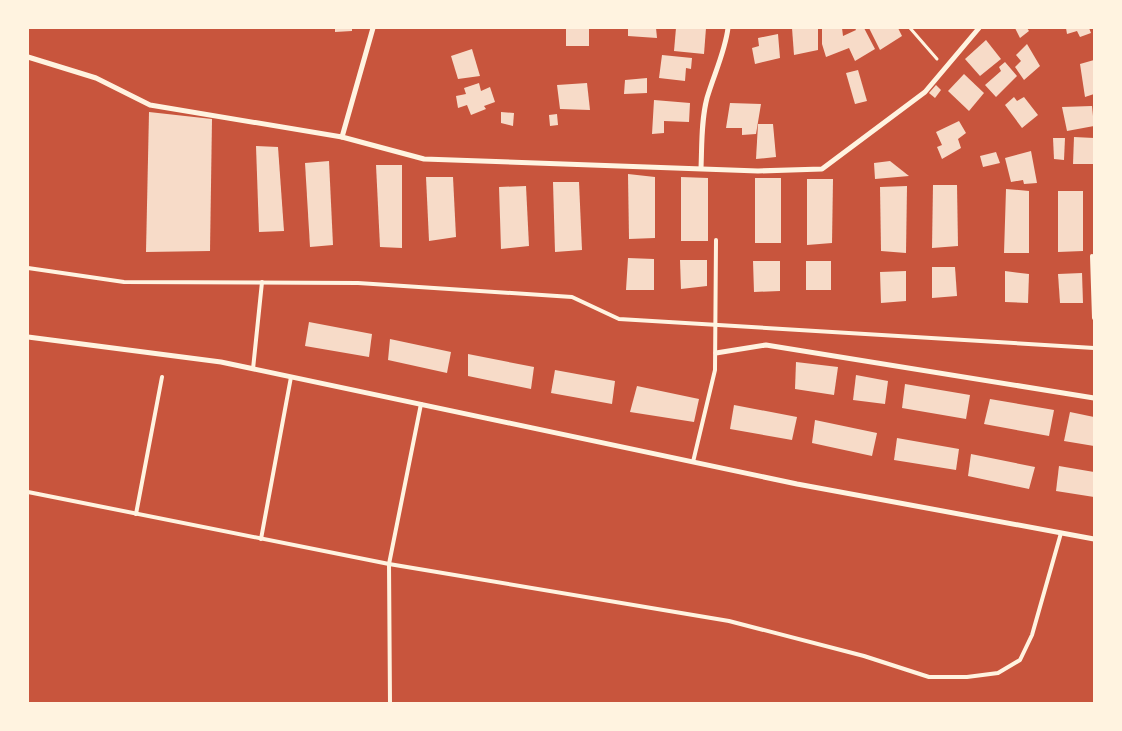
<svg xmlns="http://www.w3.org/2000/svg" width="1122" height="731" font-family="'Work Sans',sans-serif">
  <rect width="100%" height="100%" fill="#c8553d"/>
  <g fill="#f7dbc8">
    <polygon points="335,28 352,28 352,31 335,32"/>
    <rect x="566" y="28" width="23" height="18"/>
    <polygon points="628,28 656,28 657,38 628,36"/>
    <polygon points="676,28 706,28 704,54 674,51"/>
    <polygon points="792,28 818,28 818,50 794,55"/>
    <polygon points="822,28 842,28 843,36 856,30 855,28 864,28 875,49 855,61 849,48 826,57 822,44"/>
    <polygon points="869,28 898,28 902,36 880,50"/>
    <polygon points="1015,28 1027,28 1029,31 1020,38"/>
    <polygon points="1066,28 1089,28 1091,33 1080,37 1077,31 1067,34"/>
    <polygon points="778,34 780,58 755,64 752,48 759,46 758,38"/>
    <polygon points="986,40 1001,59 980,76 965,59"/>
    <polygon points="1027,44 1040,66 1024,80 1015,67 1021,61 1016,55"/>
    <polygon points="472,49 480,76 458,79 451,56"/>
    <polygon points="662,55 692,58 691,69 686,68 685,81 659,78"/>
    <polygon points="1094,60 1094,94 1085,97 1080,64"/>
    <polygon points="1005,62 1017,76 996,97 985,85 1001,71 999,67"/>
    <polygon points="858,70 867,101 855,104 846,73"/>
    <polygon points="964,74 984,93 969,111 948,91"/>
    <polygon points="647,78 647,93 624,94 625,80"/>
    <polygon points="479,83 481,91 490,87 495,102 484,106 486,109 471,115 467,105 458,108 456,96 466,94 464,88"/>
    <polygon points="587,83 590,110 560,109 557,85"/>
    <polygon points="936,85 941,90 935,98 929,93"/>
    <polygon points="1014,97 1017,101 1024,97 1038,115 1022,128 1005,105"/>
    <polygon points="654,100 690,103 689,122 664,121 664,133 652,134"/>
    <polygon points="730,103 761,104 756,134 742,135 742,128 726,128"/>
    <polygon points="1092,106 1094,126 1067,131 1062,107"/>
    <polygon points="149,112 212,119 210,251 146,252"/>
    <polygon points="501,112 514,113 513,126 501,123"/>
    <polygon points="557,114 558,125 550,126 549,115"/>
    <polygon points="959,121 966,133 958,139 961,148 942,159 937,147 942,145 936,132"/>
    <polygon points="758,124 773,124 776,157 756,159"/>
    <polygon points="1074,137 1094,138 1094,164 1073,164"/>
    <polygon points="1053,138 1065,138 1064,160 1054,159"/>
    <polygon points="256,146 278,147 284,231 259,232"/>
    <polygon points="1031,151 1037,183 1024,184 1023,180 1011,182 1005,158"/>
    <polygon points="996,152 1000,163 983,167 980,156"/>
    <polygon points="329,161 333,245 310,247 305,163"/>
    <polygon points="890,161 909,176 875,179 874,163"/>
    <polygon points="376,165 402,165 402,248 380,247"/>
    <polygon points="628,174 655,177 655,238 629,239"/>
    <polygon points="426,177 453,177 456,237 429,241"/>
    <polygon points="681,177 708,178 708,241 681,241"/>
    <rect x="755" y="178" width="26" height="65"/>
    <polygon points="807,179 833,179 832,243 807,245"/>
    <polygon points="553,182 579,182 582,250 555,252"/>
    <polygon points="933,185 957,185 958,246 932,248"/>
    <polygon points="526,186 529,246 501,249 499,187"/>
    <polygon points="907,186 906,253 881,251 880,187"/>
    <polygon points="1006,189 1029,191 1029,253 1004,253"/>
    <polygon points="1058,191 1083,191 1083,251 1058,252"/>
    <polygon points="628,258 654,259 654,290 626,290"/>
    <polygon points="680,260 707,260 707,286 681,289"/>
    <polygon points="753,261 780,261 780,291 754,292"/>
    <rect x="806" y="261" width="25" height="29"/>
    <polygon points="932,267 955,267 957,296 932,298"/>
    <polygon points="906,271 906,301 881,303 880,272"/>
    <polygon points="1005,271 1029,274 1028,303 1005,302"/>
    <polygon points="1082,273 1083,303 1060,303 1058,274"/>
    <polygon points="309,322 372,334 369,357 305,346"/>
    <polygon points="390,339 451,352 447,373 388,360"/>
    <polygon points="468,354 534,367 531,389 468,376"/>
    <polygon points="796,362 838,367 834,395 795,389"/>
    <polygon points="555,370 615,381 612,404 551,393"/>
    <polygon points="856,375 888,381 885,404 853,400"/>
    <polygon points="905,384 970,395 966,419 902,408"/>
    <polygon points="637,386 699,399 694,422 630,412"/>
    <polygon points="990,399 1054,410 1049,436 984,424"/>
    <polygon points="734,405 797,417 792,440 730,429"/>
    <polygon points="1070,412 1094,417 1094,446 1064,441"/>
    <polygon points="815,420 877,433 872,456 812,443"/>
    <polygon points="897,438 959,449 956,470 894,460"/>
    <polygon points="971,454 1035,467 1029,489 968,476"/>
    <polygon points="1059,466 1094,472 1094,497 1056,491"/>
  </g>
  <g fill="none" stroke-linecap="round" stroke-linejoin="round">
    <polyline stroke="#fff3e0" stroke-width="3" points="910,28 937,59"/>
    <g stroke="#fff3e0" stroke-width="4">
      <polyline points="1092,256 1094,318"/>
      <polyline points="28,268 124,282 358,283 572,297 619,319 1094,348"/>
      <polyline points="253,369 262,282"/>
      <polyline points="693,462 715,370 716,240"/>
      <polyline points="28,492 389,564 729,621 864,656 929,677 967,677 998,673 1020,660 1032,635 1061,533"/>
      <polyline points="136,514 162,377"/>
      <polyline points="261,539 291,377"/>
      <polyline points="390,704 389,564 421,404"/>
    </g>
    <g stroke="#fff3e0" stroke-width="5">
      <polyline points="28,57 96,78 150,105 342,137 424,159 758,171 822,169 925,92 979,28"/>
      <polyline points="342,137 373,28"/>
      <path d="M701,168c1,-23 0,-47 6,-70 7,-24 18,-46 21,-70"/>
      <polyline points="28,337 221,362 797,484 1094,539"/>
      <polyline points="716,353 766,345 1094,398"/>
    </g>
  </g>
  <rect width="1122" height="731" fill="none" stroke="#fff3e0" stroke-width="58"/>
</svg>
